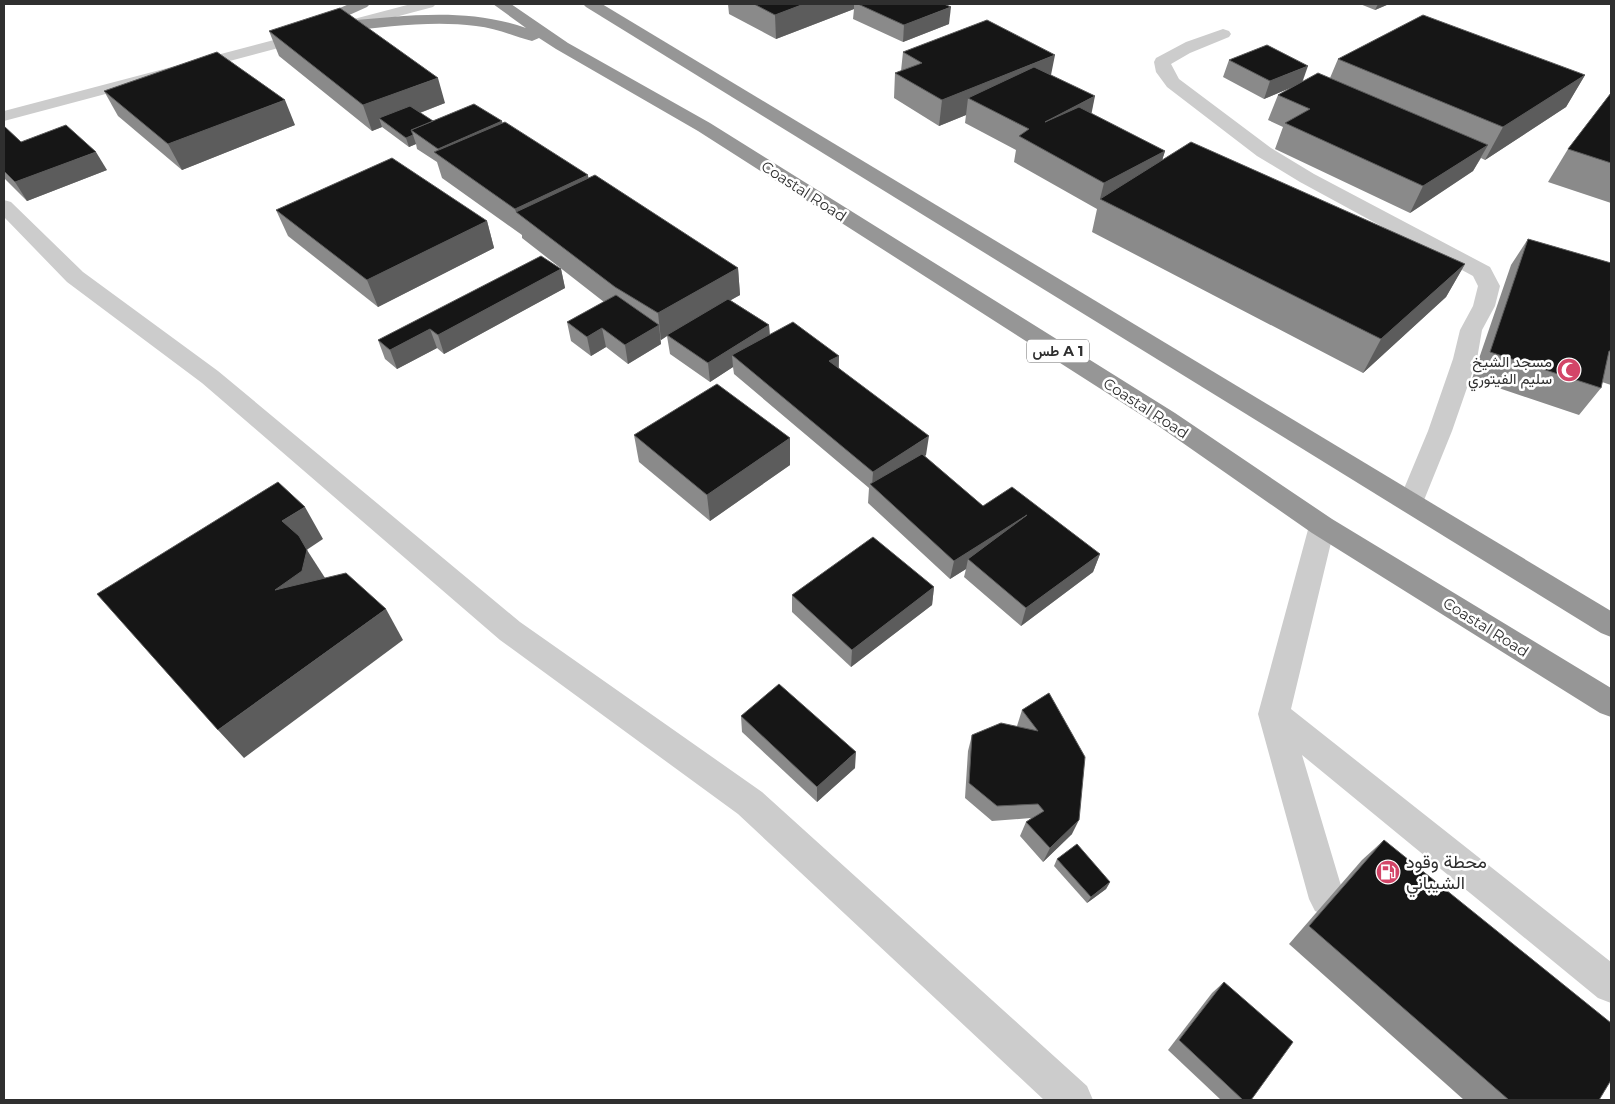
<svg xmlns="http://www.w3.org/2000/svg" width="1615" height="1104" font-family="Montserrat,Vazirmatn,sans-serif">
  <rect width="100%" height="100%" fill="#fff"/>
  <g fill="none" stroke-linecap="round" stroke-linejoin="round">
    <g fill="#ccc" fill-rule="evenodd">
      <polygon points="411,4 436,4 433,7 4,121 4,111"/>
      <polygon points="1223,29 1229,31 1231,34 1229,37 1190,53 1171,64 1179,79 1271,148 1314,174 1490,267 1500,286 1495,306 1482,330 1477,359 1452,431 1420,510 1411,513 1402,510 1398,503 1428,431 1453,359 1460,330 1473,306 1478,286 1473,276 1300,182 1257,156 1167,87 1156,72 1154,62 1156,58 1186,42"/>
      <polygon points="4,200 11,202 83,272 218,371 520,622 762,792 1087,1086 1093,1100 1044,1100 738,814 500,640 202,383 67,282 4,217"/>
      <polygon points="1322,516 1332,519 1335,526 1291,709 1611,962 1611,1003 1598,998 1302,755 1345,899 1339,911 1327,916 1315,911 1309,899 1258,714 1309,526 1312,519"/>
    </g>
    <g fill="#969696" fill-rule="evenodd">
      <polygon points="349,4 370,4 367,7 336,21 324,21 322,18 324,15"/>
      <path d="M493,4h18l57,39 142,80 465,290 157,106 279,169v29l-11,-4 -288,-180 -155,-108 -459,-294 -142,-82 -17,-11 -7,3c-19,-5 -36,-13 -56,-15 -44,-6 -88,1 -132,5l-6,-2 -2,-3 2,-3 6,-2c62,-5 122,-14 182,7z"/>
      <polygon points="583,4 602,4 1611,611 1611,637 1601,633 586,7"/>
    </g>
  </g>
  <g fill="#8a8a8a">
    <polygon points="728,4 858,4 949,24 903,42 853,19 854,9 776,39 729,14"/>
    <polygon points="1360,4 1389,4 1375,10"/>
    <polygon points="269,31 445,103 420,113 433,121 502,121 502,123 588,178 738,268 740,295 730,300 769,325 770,335 839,356 839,368 926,455 925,456 983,506 1100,554 1093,572 1021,626 964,577 966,569 950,579 868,503 869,488 734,374 733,367 710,382 670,354 667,336 661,340 660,339 661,344 628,364 606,347 591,356 571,341 567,322 604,302 522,238 522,235 442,178 437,162 417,149 416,144 409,147 382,127 372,131 279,56"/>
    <polygon points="903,52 1051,75 1091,114 1165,151 1162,160 1465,264 1446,297 1363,373 1092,232 1097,209 1014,162 1016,150 965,123 966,115 939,126 894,98 895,73 901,71"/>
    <polygon points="1338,59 1585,75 1566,107 1485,160 1481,158 1473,171 1410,213 1275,149 1283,127 1268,120 1278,95 1292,87 1264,99 1223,77 1229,60 1302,82 1330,78"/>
    <polygon points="104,91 295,125 182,170 118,116"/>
    <polygon points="1611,93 1611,203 1548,182 1568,149"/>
    <polygon points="4,126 21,142 107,170 27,201 4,178"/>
    <polygon points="276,210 487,221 494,248 378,307 288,236"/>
    <polygon points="1528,239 1611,263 1611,385 1602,382 1601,388 1579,415 1472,379 1511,265"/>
    <polygon points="561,269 565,288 444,354 437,348 397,369 385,359 378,340"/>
    <polygon points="634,435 790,438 790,465 710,521 639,462"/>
    <polygon points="934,587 932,605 851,667 792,612 792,595"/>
    <polygon points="1049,693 1072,834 1043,862 1020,836 1026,822 1031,818 992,821 965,798 968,751 972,735 1017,726 1022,710"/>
    <polygon points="741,716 855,768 817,802 742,732"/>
    <polygon points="1384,840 1599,1100 1464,1100 1289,944 1362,860"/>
    <polygon points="1057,859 1110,882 1106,889 1087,903 1054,866"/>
    <polygon points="1224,982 1251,1100 1221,1100 1168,1050 1212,993"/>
  </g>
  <g fill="#5c5c5c">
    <polygon points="804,4 854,4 854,9 776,39 775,15"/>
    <polygon points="1378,4 1389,4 1375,10"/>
    <polygon points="951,7 949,24 903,42 904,25"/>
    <polygon points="1055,55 1050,80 968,98 966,115 939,126 942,100"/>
    <polygon points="1308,66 1302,83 1264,99 1270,81"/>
    <polygon points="1585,75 1566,107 1485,160 1503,127"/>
    <polygon points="438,78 445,103 388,125 379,118 382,127 372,131 363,105"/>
    <polygon points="1095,96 1090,121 1045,122"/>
    <polygon points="285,100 295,125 182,170 168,144"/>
    <polygon points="502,121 506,139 441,156 438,149"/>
    <polygon points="413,135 416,144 409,147 406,138"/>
    <polygon points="1488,145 1473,171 1410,213 1423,186"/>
    <polygon points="1165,151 1157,177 1100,199 1104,183"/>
    <polygon points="96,152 107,170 27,201 15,182"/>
    <polygon points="588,175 592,201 516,212 515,209"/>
    <polygon points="487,221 494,248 378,307 367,280"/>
    <polygon points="1465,264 1446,297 1363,373 1381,339"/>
    <polygon points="738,268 740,295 668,336 667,335 667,336 661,340 658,313"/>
    <polygon points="561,269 565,288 444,354 438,335"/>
    <polygon points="659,325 661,344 628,364 625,345"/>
    <polygon points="769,325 770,343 732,355 733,367 710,382 708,363"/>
    <polygon points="602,328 606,347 591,356 587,337"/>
    <polygon points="430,329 437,348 397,369 390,350"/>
    <polygon points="839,356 838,375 829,361"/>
    <polygon points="929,436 926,455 874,488 872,486 873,472"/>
    <polygon points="790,438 790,465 710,521 707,495"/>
    <polygon points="305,507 323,539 302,553 282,521"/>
    <polygon points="1027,515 968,559 966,569 950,579 954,561"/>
    <polygon points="307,550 327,581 275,590"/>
    <polygon points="1100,554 1093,572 1021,626 1026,608"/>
    <polygon points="934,587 932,605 851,667 852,650"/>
    <polygon points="386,609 403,640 244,758 218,730"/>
    <polygon points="856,752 855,768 817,802 817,787"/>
    <polygon points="1079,820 1072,834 1043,862 1050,848"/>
    <polygon points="1110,882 1106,889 1087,903 1091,897"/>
  </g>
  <g fill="#161616" stroke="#5c5c5c">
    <polygon points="754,4 804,4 775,15"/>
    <polygon points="858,4 944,4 951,7 904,25"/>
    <polygon points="340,8 438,78 363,105 269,31"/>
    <polygon points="1423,15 1585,75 1503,127 1338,59"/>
    <polygon points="987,20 1055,55 942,100 895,73 922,63 903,52"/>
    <polygon points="1267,45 1308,66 1270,81 1229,60"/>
    <polygon points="217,52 285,100 168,144 104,91"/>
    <polygon points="1034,67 1095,96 1045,122 1079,107 1165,151 1104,183 1019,136 1029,129 968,98"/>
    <polygon points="1318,73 1488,145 1423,186 1285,123 1310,109 1278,95"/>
    <polygon points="1611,93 1611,163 1568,149"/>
    <polygon points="474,104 502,121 438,149 411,130"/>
    <polygon points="410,106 433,121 411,130 413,135 406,138 379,118"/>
    <polygon points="505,122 588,175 515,209 434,152"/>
    <polygon points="66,125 96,152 15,182 4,171 4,126 21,142"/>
    <polygon points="1191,142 1465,264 1381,339 1100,199"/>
    <polygon points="392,158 487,221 367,280 276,210"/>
    <polygon points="595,175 738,268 658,313 615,287 516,212"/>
    <polygon points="1528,239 1611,263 1611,351 1609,351 1601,388 1490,352"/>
    <polygon points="541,256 561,269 438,335 430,329 390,350 378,340"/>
    <polygon points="616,295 659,325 625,345 602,328 587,337 567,322"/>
    <polygon points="728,299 769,325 708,363 667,335"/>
    <polygon points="793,322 839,356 829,361 929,436 873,472 732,355"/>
    <polygon points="717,384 790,438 707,495 634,435"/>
    <polygon points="922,454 983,506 1012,487 1100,554 1026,608 968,559 1027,515 954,561 870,484"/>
    <polygon points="278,482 305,507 282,521 299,536 307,550 302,571 275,590 346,573 386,609 218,730 97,594"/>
    <polygon points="873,537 934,587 852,650 792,595"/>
    <polygon points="779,684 856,752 817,787 741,716"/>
    <polygon points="1049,693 1085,757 1079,820 1050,848 1026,822 1044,811 1038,804 997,806 969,783 972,735 1001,723 1038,731 1022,710"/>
    <polygon points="1384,840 1611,1023 1611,1080 1599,1100 1509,1100 1309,926"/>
    <polygon points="1077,844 1110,882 1091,897 1057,859"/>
    <polygon points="1224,982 1293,1042 1251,1100 1243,1100 1179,1040"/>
  </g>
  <defs>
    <g id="mosque-disc" transform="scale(1.25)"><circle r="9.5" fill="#d34568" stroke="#fff"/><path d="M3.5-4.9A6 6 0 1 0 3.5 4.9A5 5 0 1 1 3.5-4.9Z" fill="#fff"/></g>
    <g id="fuel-disc" transform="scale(1.25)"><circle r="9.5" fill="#d34568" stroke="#fff"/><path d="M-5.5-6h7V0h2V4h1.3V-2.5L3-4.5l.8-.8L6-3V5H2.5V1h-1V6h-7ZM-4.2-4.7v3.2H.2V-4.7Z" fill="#fff"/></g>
  </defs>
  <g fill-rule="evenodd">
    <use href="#mosque-disc" x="1569" y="370"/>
    <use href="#fuel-disc" x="1388" y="872"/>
  </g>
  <g text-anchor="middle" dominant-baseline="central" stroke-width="5" stroke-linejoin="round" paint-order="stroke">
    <rect fill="#fff" stroke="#6d6d6d" stroke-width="1" x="1027" y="339.5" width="62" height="23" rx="4"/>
    <g font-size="14" font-weight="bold" fill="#2f2f2f">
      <text x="1058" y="351">طس A 1</text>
    </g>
    <g font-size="15" fill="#2f2f2f" stroke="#fff">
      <text transform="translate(804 191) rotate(33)">Coastal Road</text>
      <text transform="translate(1146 408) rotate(33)">Coastal Road</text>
      <text transform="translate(1486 627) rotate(32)">Coastal Road</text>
    </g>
    <g font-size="15" fill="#2f2f2f" stroke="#fff" text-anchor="end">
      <text x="1552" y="361">مسجد الشيخ<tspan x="1552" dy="17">سليم الفيتوري</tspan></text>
    </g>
    <g font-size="18" fill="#2f2f2f" stroke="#fff" text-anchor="start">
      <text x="1406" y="862">محطة وقود<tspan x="1406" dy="21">الشيباني</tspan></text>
    </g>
  </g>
  <rect width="1615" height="1104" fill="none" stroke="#2f2f2f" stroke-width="10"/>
</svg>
